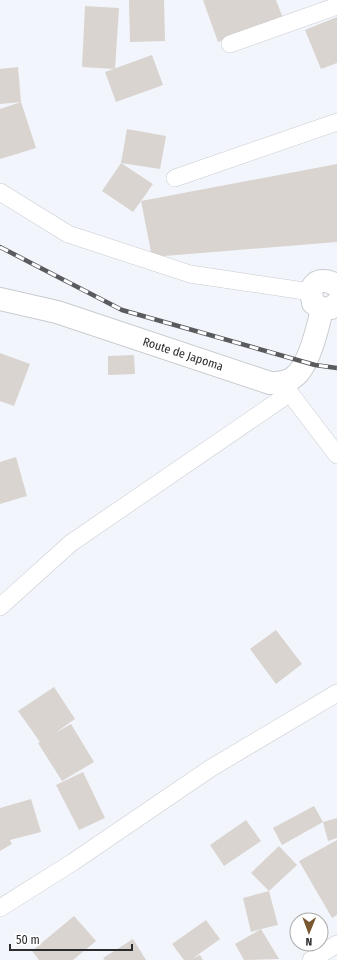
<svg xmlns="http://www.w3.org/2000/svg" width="337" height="960" font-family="'Fira Sans Condensed',sans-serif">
  <rect width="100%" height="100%" fill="#f2f5fb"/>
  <g fill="#d9d4d0">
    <polygon points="129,0 164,0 165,41 130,42"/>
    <polygon points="203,0 276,0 283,18 218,42"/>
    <polygon points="85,6 119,8 115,69 82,67"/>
    <polygon points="337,17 337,63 321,69 305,30"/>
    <polygon points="152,55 163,85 116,102 105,72"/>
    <polygon points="18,67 21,102 0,104 0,69"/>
    <polygon points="21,102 36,148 0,159 0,109"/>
    <polygon points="127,129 166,136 160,169 121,163"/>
    <polygon points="121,163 153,184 141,201 337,164 337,242 152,257 141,201 133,212 102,191"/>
    <polygon points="0,353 30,364 14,406 0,401"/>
    <polygon points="134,355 135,374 108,375 108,356"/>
    <polygon points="16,457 27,496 0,504 0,462"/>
    <polygon points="276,630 302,664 276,684 250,649"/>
    <polygon points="54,687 75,719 55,733 71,724 94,762 62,781 38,743 40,742 18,711"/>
    <polygon points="83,772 105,818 79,830 56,785"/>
    <polygon points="31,799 41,832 10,840 12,844 0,851 0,808"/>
    <polygon points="314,806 323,822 282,845 273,828"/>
    <polygon points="337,818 337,838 328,841 323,822"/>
    <polygon points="246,820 261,841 224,866 210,845"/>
    <polygon points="337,840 337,915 332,918 299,861"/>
    <polygon points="279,846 297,865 269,891 251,873"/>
    <polygon points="269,891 278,925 261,929 279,959 244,960 235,944 261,929 251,932 243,898"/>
    <polygon points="74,916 96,941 73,960 39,960 32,951"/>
    <polygon points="206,920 220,939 192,959 200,955 203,960 184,960 172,944"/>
    <polygon points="133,939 146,960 105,960 103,958"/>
  </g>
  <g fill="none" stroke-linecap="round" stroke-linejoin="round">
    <g stroke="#c8cbd0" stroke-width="18">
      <g id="street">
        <polyline points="230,44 337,6"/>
        <polyline points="175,178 337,122"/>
        <polyline points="0,192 68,234 190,274 311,292"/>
        <polyline points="283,384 337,455"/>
        <polyline points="0,607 71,543 290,393"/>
        <polyline points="0,908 73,862 211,768 337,693"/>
        <polyline points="311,960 337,944"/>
      </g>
    </g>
    <g stroke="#c8cbd0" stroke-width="24">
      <g id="secondary">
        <path d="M337,286c-9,-7 -25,-8 -26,7 0,2 2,7 2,10l9,6 9,-1 6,-5"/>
        <path d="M0,299l57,13 213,71c8,0 17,0 24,-6 15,-11 24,-50 28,-68"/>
      </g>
    </g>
    <use href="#street" stroke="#fff" stroke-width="17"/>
    <use href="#secondary" stroke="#fff" stroke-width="22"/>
    <g stroke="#595b5e" stroke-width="4.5">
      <polyline id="rail" points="0,247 122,310 315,365 337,368"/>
    </g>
    <use href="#rail" stroke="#fff" stroke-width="3" stroke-dasharray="9" stroke-linecap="butt"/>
  </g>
  <g text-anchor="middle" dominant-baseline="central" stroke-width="3.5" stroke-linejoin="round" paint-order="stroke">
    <g font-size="12" fill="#2b2c2e" stroke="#fff">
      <text transform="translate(183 354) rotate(18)">Route de Japoma</text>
    </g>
  </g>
  <g transform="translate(309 932) rotate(181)"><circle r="19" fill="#ffffff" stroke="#aaabab"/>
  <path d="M0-3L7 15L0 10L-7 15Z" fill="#79572f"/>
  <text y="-6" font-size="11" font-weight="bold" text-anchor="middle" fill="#2b2c2e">N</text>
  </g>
  <path d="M10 944v6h122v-6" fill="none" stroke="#2b2c2e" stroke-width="2"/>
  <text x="16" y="944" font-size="12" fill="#2b2c2e" stroke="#ffffff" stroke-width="3" paint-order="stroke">50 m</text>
</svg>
